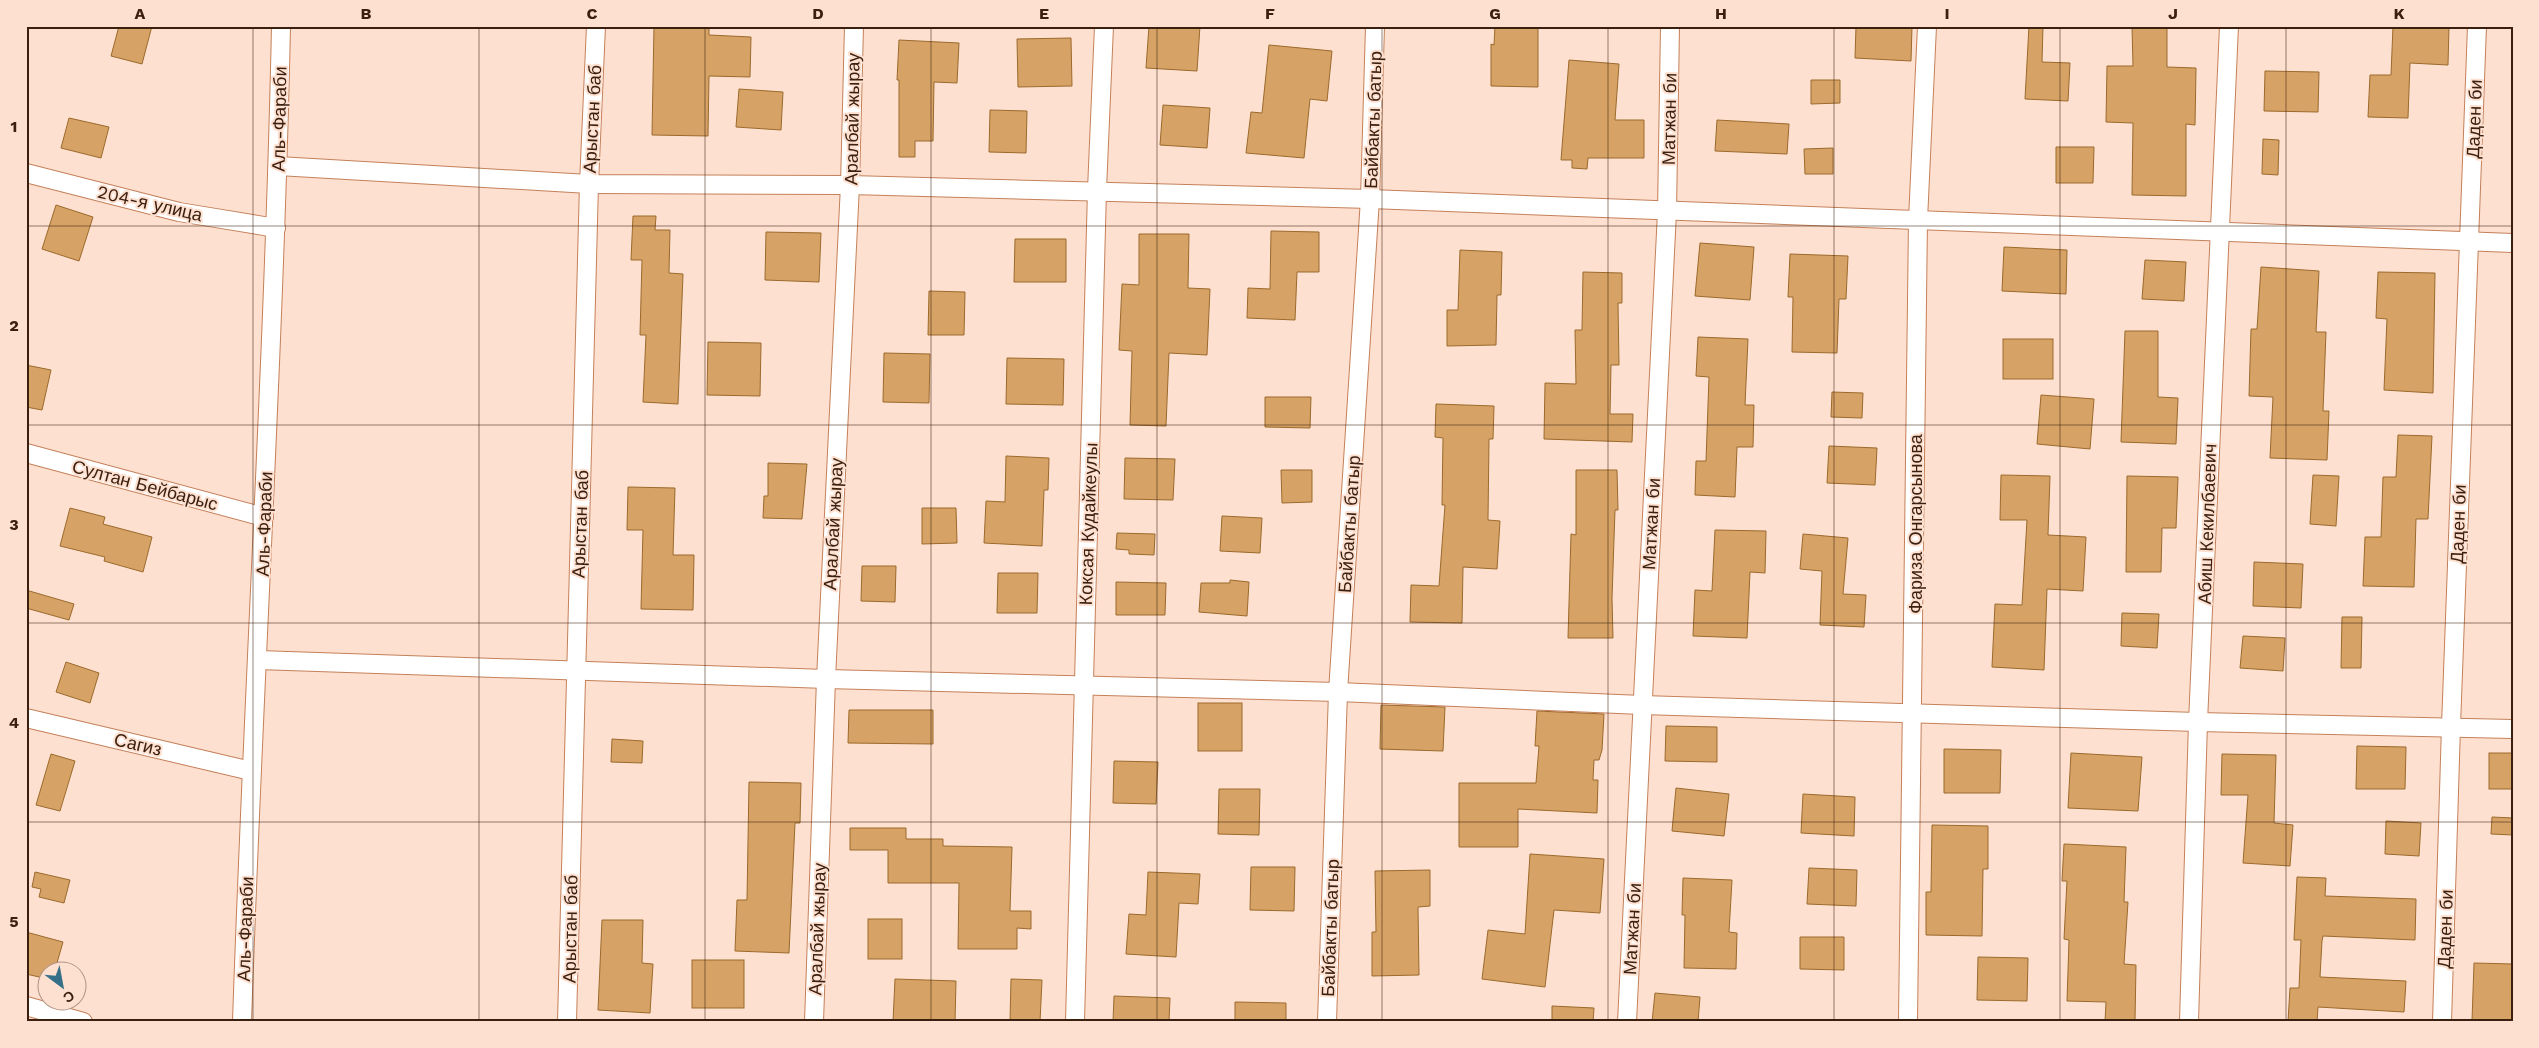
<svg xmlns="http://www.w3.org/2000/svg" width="2539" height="1048" font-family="'Work Sans',sans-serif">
  <rect width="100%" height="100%" fill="#fee0d0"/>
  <g fill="#d6a265" stroke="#9b6a2c">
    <polygon points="119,26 152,26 142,64 111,56"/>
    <polygon points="654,26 709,26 709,35 751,37 750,77 709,76 708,136 652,135"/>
    <polygon points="1149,26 1200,26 1197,71 1146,68"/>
    <polygon points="1495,26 1538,26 1538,87 1491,86 1491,44 1494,45"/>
    <polygon points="1856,26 1912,26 1911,61 1855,58"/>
    <polygon points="2029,26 2043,26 2042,62 2070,63 2068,101 2025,99"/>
    <polygon points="2132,26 2167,26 2167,67 2196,68 2195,125 2186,124 2186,196 2132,195 2133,123 2106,122 2107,66 2133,66"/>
    <polygon points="2393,26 2449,26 2448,65 2410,63 2408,118 2368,117 2370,75 2391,75"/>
    <polygon points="1071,38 1072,86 1018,87 1017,39"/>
    <polygon points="899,40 959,43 957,83 934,82 933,141 915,141 915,157 899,157 899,80 897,80"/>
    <polygon points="1269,45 1332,51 1327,101 1310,99 1304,158 1246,153 1251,112 1262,113"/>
    <polygon points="1569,60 1619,64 1615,120 1644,120 1644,158 1588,158 1587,169 1572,168 1572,160 1561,160"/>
    <polygon points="2265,71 2319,72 2318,112 2264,111"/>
    <polygon points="1811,80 1840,80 1840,103 1811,104"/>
    <polygon points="739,89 783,92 781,130 736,127"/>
    <polygon points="1163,105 1210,108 1207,148 1160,145"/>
    <polygon points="990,110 1027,111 1026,153 989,152"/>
    <polygon points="69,118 109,127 101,158 61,148"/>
    <polygon points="1717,120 1789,124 1787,154 1715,151"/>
    <polygon points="2263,139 2279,140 2278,175 2262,174"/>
    <polygon points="2056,147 2094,147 2093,183 2056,183"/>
    <polygon points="1833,148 1833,174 1805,174 1804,149"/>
    <polygon points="56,205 93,217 79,261 42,249"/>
    <polygon points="633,216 656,216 655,230 670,230 669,273 683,274 678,404 643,402 646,335 640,335 642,260 631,260"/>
    <polygon points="1271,231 1319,232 1319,272 1297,272 1295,320 1247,318 1248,288 1270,289"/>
    <polygon points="766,232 821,233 819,282 765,280"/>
    <polygon points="1139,234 1189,234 1188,288 1210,289 1207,355 1169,353 1166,426 1130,425 1132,351 1119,350 1122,284 1139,285"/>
    <polygon points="1015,239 1066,239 1066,282 1014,282"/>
    <polygon points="1700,243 1754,247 1750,300 1695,296"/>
    <polygon points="2004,247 2067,250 2066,294 2002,291"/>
    <polygon points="1460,250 1502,252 1501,295 1497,295 1496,345 1447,346 1447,310 1458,310"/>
    <polygon points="1790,254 1848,256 1846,299 1839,299 1837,353 1792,352 1793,297 1788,297"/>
    <polygon points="2145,260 2186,262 2184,301 2142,299"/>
    <polygon points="2261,267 2319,271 2316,332 2326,332 2323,411 2329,411 2327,460 2270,458 2273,397 2249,396 2251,329 2257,329"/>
    <polygon points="1583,272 1622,273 1622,303 1618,303 1619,365 1611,365 1610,414 1633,414 1632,442 1544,439 1545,383 1576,384 1575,330 1582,330"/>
    <polygon points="2378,272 2435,273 2433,393 2384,390 2387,319 2376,318"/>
    <polygon points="929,291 965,292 964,335 928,335"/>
    <polygon points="2125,331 2158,331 2158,397 2178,398 2176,444 2121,442"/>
    <polygon points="1698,337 1748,339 1745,405 1754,405 1753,447 1737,447 1735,497 1695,495 1696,461 1706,461 1709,377 1696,376"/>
    <rect x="2003" y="339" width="50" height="40"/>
    <polygon points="708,342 761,343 760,396 707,395"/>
    <polygon points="884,353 930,354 929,403 883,402"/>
    <polygon points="1007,358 1064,359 1063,405 1006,404"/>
    <polygon points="26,365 51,370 42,410 26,407"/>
    <polygon points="1832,392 1863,393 1862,418 1831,417"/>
    <polygon points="2041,395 2094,399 2090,449 2037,444"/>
    <polygon points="1265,397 1311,397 1310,428 1265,427"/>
    <polygon points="1436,404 1494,406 1493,439 1489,439 1488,520 1500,521 1497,569 1463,567 1462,623 1410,622 1411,585 1439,586 1445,505 1442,505 1443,438 1435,437"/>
    <polygon points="2398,435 2432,436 2428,519 2416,519 2414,587 2363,586 2365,537 2381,537 2383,477 2396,477"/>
    <polygon points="1829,446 1877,448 1875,485 1827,483"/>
    <polygon points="1006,456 1049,458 1048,490 1044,490 1042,546 984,543 986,501 1005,502"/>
    <polygon points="1125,458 1175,459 1173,500 1124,499"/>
    <polygon points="768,463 807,464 802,519 763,518 764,496 768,496"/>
    <polygon points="1281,470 1312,470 1312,502 1282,503"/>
    <polygon points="1576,470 1617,470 1618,510 1615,510 1612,598 1613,638 1568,638 1571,534 1576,535"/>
    <polygon points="2001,475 2050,476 2048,535 2086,537 2083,591 2047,589 2044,670 1992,667 1995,604 2022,605 2027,520 2000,520"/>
    <polygon points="2313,475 2339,476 2336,526 2310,524"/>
    <polygon points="2127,476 2178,477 2176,528 2162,528 2161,572 2126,572"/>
    <polygon points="628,487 675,488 673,555 694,555 693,610 641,609 643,530 627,530"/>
    <polygon points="70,508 105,517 103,524 152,537 143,572 104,561 105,557 60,546"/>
    <polygon points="922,508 956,508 957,543 922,544"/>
    <polygon points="1222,516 1262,518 1260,553 1220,551"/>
    <polygon points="1715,530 1766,531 1765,573 1750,572 1747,638 1693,636 1695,590 1712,591"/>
    <polygon points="1117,533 1155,534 1154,555 1129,554 1129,550 1116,549"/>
    <polygon points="1803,534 1848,538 1843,594 1866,595 1864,627 1820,625 1822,571 1800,569"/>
    <polygon points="2254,562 2303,564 2301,608 2253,606"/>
    <polygon points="862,566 896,566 895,602 861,601"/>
    <polygon points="998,573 1038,573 1037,613 997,613"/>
    <polygon points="1230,580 1249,582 1247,616 1199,612 1201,583 1230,583"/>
    <polygon points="1116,582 1166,583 1165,615 1116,615"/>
    <polygon points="26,590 74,604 69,620 26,608"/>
    <polygon points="2122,613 2159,614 2157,648 2121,646"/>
    <polygon points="2342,617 2362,617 2361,668 2341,668"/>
    <polygon points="2243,636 2285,638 2283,671 2240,668"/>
    <polygon points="66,662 99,673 90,703 56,692"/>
    <rect x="1198" y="703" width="44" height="48"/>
    <polygon points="1381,705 1445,707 1443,751 1380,749"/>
    <polygon points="849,710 933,710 933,744 848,743"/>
    <polygon points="1537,711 1604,714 1602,750 1599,760 1594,760 1593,780 1598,780 1597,813 1518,809 1518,847 1459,847 1459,783 1536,783 1539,746 1535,746"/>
    <polygon points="1666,726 1717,727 1717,762 1665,761"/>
    <polygon points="612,739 643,741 642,763 611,762"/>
    <polygon points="2357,746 2406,747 2405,789 2356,789"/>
    <polygon points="1944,749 2001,750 2000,793 1944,793"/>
    <polygon points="2071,753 2142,757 2138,811 2068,808"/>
    <rect x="2489" y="753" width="24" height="36"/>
    <polygon points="51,754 75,761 60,811 36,805"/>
    <polygon points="2222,754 2276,755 2274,823 2293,825 2290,866 2243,863 2248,795 2221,795"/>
    <polygon points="1114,761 1158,762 1156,804 1113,803"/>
    <polygon points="749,782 801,783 800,823 795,823 789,953 735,951 737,900 747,900"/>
    <polygon points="1676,788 1729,794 1724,836 1672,831"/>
    <polygon points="1219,789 1260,789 1259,835 1218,834"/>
    <polygon points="1803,794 1855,797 1854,836 1801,833"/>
    <polygon points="2492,817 2513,818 2513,835 2491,834"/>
    <polygon points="2386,821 2421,823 2419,856 2385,854"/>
    <polygon points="1932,825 1988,826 1988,869 1983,869 1982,936 1926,935 1926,892 1931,892"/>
    <polygon points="850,828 906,828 906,839 943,839 943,846 1012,847 1010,911 1031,911 1031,929 1017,928 1017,949 958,949 959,883 888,883 888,850 850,850"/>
    <polygon points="2064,844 2126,847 2124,902 2128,902 2124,964 2136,965 2135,1022 2105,1022 2106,1002 2067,1001 2069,940 2064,939 2067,881 2062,881"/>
    <polygon points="1530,854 1604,859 1600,913 1554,910 1545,987 1482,979 1488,930 1525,934"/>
    <polygon points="1251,867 1295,867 1294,911 1250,910"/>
    <polygon points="1809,868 1857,870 1856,906 1807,904"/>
    <polygon points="1430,870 1430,906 1418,907 1419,975 1372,976 1372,932 1376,932 1375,871"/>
    <polygon points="35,872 70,880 64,903 39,897 41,889 32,887"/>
    <polygon points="1148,872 1200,874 1198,904 1179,903 1176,957 1126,954 1129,914 1146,915"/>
    <polygon points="2297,877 2326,878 2325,896 2416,899 2415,940 2323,936 2322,941 2320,977 2406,981 2404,1012 2318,1007 2317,1022 2288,1022 2290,988 2299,988 2301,940 2294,940"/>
    <polygon points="1683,878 1732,880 1729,932 1737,933 1736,969 1684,968 1685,915 1682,915"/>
    <rect x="868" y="919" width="34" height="40"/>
    <polygon points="602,920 643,920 642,963 653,964 650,1013 598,1010"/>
    <polygon points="26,932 63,942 55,970 48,970 48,979 26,974"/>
    <polygon points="1800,937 1844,937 1844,970 1800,969"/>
    <polygon points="1978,957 2028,958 2027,1001 1977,1000"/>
    <rect x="692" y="960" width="52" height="48"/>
    <polygon points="2474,963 2513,964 2513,1022 2472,1021"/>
    <polygon points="895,979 956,981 955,1022 893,1022"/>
    <polygon points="1011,979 1042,980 1040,1022 1010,1022"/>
    <polygon points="1655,993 1700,997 1698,1022 1652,1022"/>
    <polygon points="1114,996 1170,998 1169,1022 1113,1022"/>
    <polygon points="1235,1002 1286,1003 1286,1022 1235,1022"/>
    <polygon points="1552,1006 1594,1008 1593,1022 1552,1022"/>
  </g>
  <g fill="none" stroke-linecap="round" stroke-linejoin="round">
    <g stroke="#c4805a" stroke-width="20">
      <g id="minor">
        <polyline points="278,166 589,184 850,185 1370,199 2513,243"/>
        <polyline points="26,173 179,212 276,228"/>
        <polyline points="26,453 264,517"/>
        <polyline points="258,660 826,679 1338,692 1642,705 2198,722 2513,729"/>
        <polyline points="26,718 251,771"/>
        <polyline points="26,1006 83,1022"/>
        <path d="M242,1022c11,-332 32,-664 39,-996"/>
        <polyline points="567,1022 589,184 596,26"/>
        <polyline points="814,1022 826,679 850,185 854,26"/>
        <polyline points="1075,1022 1097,190 1104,26"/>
        <polyline points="1327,1022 1338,692 1370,199 1375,26"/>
        <polyline points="1627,1022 1667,212 1670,26"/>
        <polyline points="1908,1022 1918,220 1927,26"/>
        <polyline points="2189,1022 2198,722 2229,26"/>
        <polyline points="2442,1022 2451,726 2477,26"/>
      </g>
    </g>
    <use href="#minor" stroke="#fff" stroke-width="18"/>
  </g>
  <path fill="none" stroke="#3b2010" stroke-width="1" stroke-opacity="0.55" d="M253,26v996M479,26v996M705,26v996M931,26v996M1157,26v996M1382,26v996M1608,26v996M1834,26v996M2060,26v996M2286,26v996M26,226h2487M26,425h2487M26,623h2487M26,822h2487"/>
  <g text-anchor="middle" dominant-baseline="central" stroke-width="4" stroke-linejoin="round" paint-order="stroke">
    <g font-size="18" fill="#3b2010" stroke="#fee0d0">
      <text transform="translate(279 119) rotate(-89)">Аль-Фараби</text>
      <text transform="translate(592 119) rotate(-87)">Арыстан баб</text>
      <text transform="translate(852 119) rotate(-89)">Аралбай жырау</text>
      <text transform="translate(1669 119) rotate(-89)">Матжан би</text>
      <text transform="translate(2474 119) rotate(-88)">Даден би</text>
      <text transform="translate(1373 120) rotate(-88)">Байбакты батыр</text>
      <text transform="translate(150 203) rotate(13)">204-я улица</text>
      <text transform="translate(145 485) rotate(15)">Султан Бейбарыс</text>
      <text transform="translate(264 524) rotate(-88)">Аль-Фараби</text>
      <text transform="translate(580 524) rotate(-88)">Арыстан баб</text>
      <text transform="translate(833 524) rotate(-87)">Аралбай жырау</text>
      <text transform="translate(1088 524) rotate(-88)">Коксая Кудайкеулы</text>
      <text transform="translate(1349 524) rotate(-86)">Байбакты батыр</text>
      <text transform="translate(1651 524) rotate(-87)">Матжан би</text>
      <text transform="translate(1915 524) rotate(-90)">Фариза Онгарсынова</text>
      <text transform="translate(2207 524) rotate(-88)">Абиш Кекилбаевич</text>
      <text transform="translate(2458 524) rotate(-88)">Даден би</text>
      <text transform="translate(138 744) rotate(13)">Сагиз</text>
      <text transform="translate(1330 928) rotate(-88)">Байбакты батыр</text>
      <text transform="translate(245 929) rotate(-88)">Аль-Фараби</text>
      <text transform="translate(570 929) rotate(-89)">Арыстан баб</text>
      <text transform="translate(817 929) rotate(-88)">Аралбай жырау</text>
      <text transform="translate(1632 929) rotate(-87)">Матжан би</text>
      <text transform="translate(2445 929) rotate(-88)">Даден би</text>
    </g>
  </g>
  <rect width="2539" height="1048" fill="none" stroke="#fee0d0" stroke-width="55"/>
  <g transform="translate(62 986) rotate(148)"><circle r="24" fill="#fee0d0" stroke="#b09383"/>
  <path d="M0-4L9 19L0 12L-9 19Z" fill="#366f88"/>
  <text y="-8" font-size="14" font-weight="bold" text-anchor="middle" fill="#3b2010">С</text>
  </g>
  <rect x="28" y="28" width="2484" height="992" fill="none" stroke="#3b2010" stroke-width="2"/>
  <g font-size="16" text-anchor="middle" font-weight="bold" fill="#3b2010">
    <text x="140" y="19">A</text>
    <text x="366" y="19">B</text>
    <text x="592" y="19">C</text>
    <text x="818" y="19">D</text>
    <text x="1044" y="19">E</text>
    <text x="1270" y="19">F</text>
    <text x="1495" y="19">G</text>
    <text x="1721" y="19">H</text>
    <text x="1947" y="19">I</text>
    <text x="2173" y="19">J</text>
    <text x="2399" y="19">K</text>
    <text x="14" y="132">1</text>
    <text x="14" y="331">2</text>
    <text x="14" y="530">3</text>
    <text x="14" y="728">4</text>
    <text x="14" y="927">5</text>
  </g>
</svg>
